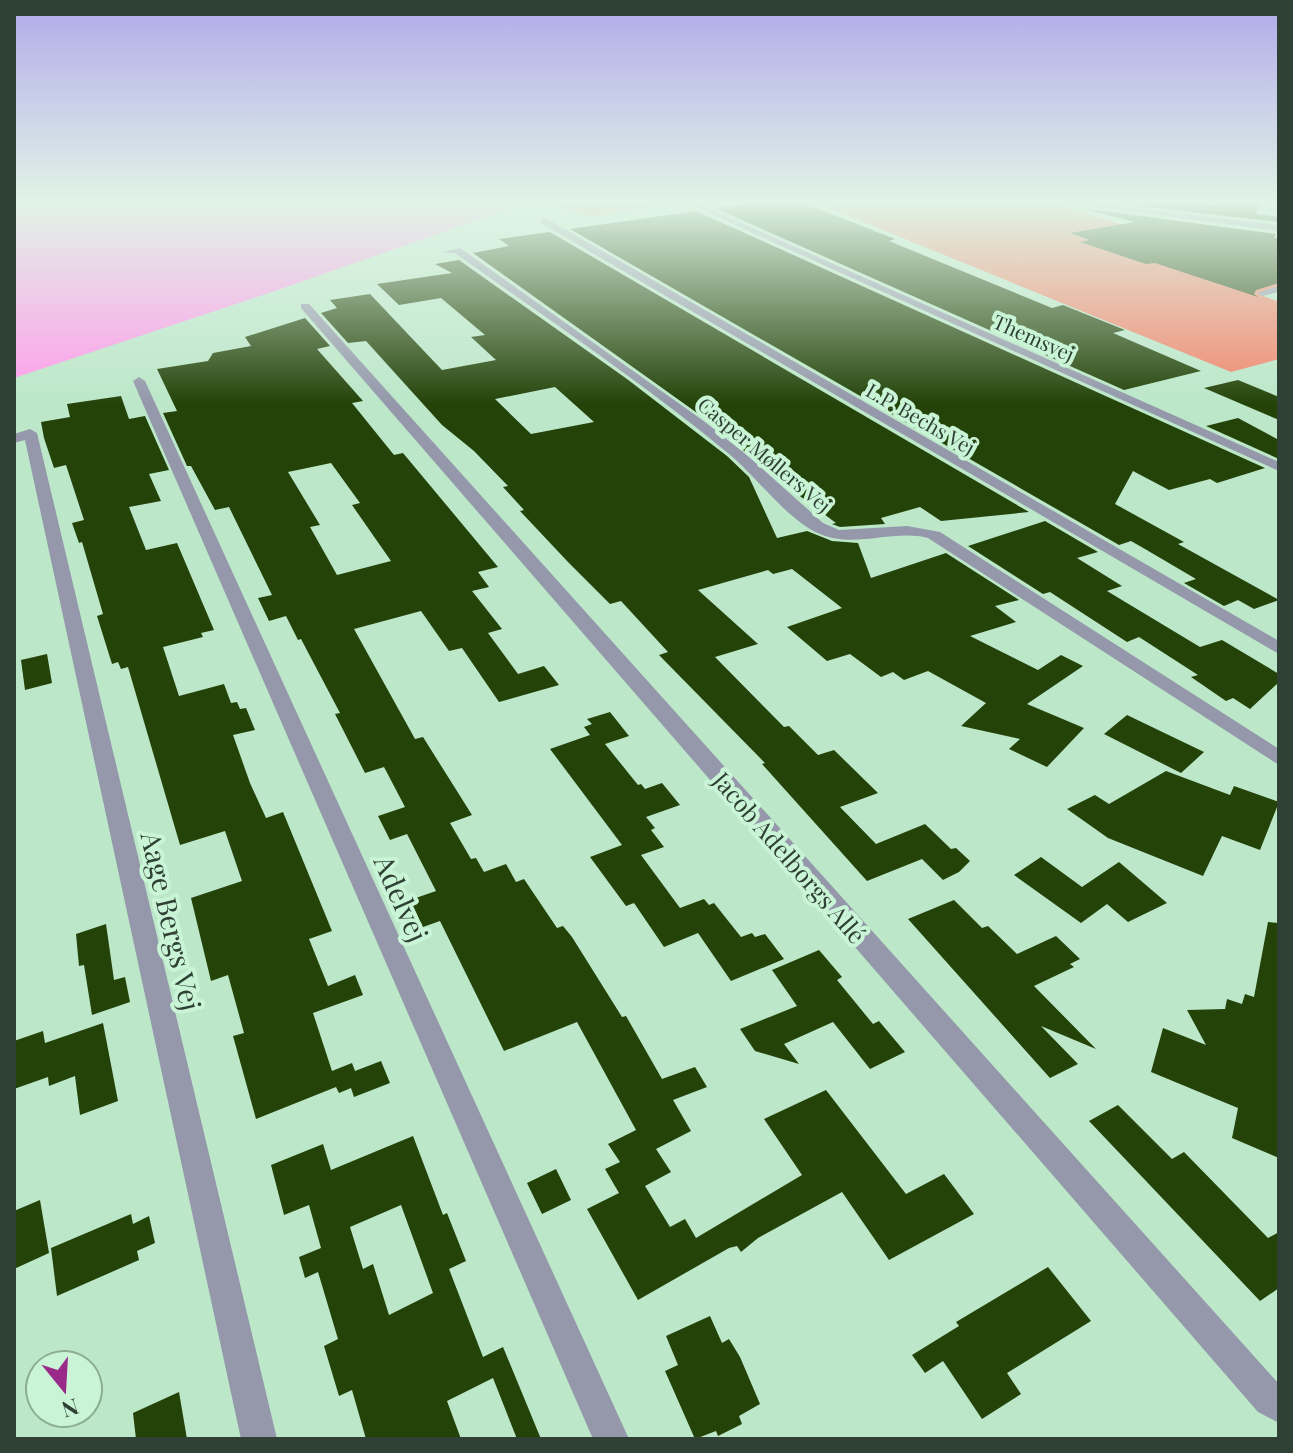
<svg xmlns="http://www.w3.org/2000/svg" width="1293" height="1453" font-family="'Playfair Display',serif">
  <rect width="100%" height="100%" fill="#bce7c9"/>
  <g fill="#f1866c">
    <polygon points="563,201 665,201 649,204 649,207 591,216 551,205"/>
    <polygon points="812,201 1047,201 1279,274 1279,289 1258,294 1279,302 1279,359 1231,372"/>
  </g>
  <polygon fill="#ff9bea" points="14,201 531,201 275,291 14,378"/>
  <g fill="#234309" fill-rule="evenodd">
    <polygon points="765,201 796,201 844,219 895,239 889,241 1052,308 1063,305 1125,330 1113,333 1201,371 1124,390 715,208"/>
    <polygon points="1094,201 1172,201 1216,205 1219,201 1260,201 1256,214 1279,217 1279,222"/>
    <polygon points="1081,208 1276,234 1274,238 1279,238 1279,283 1256,290 1254,294 1258,297 1155,263 1146,264 1080,242 1090,240 1070,233 1135,222"/>
    <polygon points="696,211 1265,468 1217,483 1210,479 1169,490 1133,471 1115,504 1184,542 1178,544 1279,600 1254,609 1238,600 1224,606 1184,583 1196,579 1145,549 1131,541 1119,545 570,229"/>
    <polygon points="550,232 1029,512 941,521 920,507 881,518 885,524 840,527 832,524 836,523 785,485 707,420 473,253 509,246 499,239"/>
    <path d="M459,260l168,119 100,77 22,21 28,61 30,-7 25,10 26,2 13,35 75,-25 73,47 -24,6 21,16 -46,14 68,34 23,-15 22,11 -56,38 57,24 -37,39 -38,-18 11,-10 -59,-13 25,-23 -58,-32 -24,9 -11,-8 -12,5 -31,-23 -23,7 -40,-34 55,-19 -50,-39 -19,5 -5,-4 -70,20 60,54 -43,13 69,70 5,-1 29,29 16,-5 44,43 -38,14 36,37 49,-20 26,25 5,-1 14,13 -11,11 -16,8 -21,-21 -55,22 -105,-117 3,-1 -106,-108 9,-3 -47,-51 -11,3 -42,-42 -48,-51 4,-1 -21,-23 5,-1 -34,-35 -32,-26 -76,-84 -18,2 -27,-30 16,-5 -7,-8 40,-6 72,76 54,-10 -25,-23 14,-2 -44,-37 -42,7 -22,-21 75,-11 -17,-9zM555,387l39,35 -63,12 -36,-35z"/>
    <path d="M305,318l25,28 -13,3 46,52 -11,2 42,52 9,-2 95,114 -20,5 11,15 -17,4 30,38 -14,4 30,41 26,-8 15,19 -60,17 -37,-54 -13,3 -28,-40 -67,18 61,110 8,-2 49,78 -22,8 21,36 5,-1 8,14 22,-8 10,18 8,-3 33,49 6,-2 9,11 50,80 4,-1 36,63 33,-12 12,20 -34,13 18,31 -35,18 15,23 -26,14 25,41 15,-8 11,19 106,-63 -38,-56 62,-29 80,104 38,-20 30,40 -85,46 -47,-68 -84,46 -17,14 -4,-6 -8,2 -91,52 -51,-91 32,-16 -14,-24 15,-7 -12,-18 28,-14 -59,-108 -73,29 -64,-130 -17,6 -13,-27 26,-9 -29,-57 -17,6 -12,-24 27,-9 -21,-40 -19,6 -30,-59 5,-1 -39,-74 -3,1 -12,-24 -17,5 -11,-23 14,-3 -43,-88 -14,3 -24,-44h-4l-24,-53 14,-2 -20,-42 51,-8 5,-8 38,-7 -6,-9zM331,463l29,40 -8,2 39,56 -54,14 -27,-48 10,-2 -32,-53z"/>
    <polygon points="1238,380 1279,397 1279,420 1204,388"/>
    <polygon points="121,396 129,419 145,416 169,470 149,474 161,501 129,507 146,550 177,543 214,630 201,633 203,637 163,647 179,696 224,684 231,703 237,702 240,709 246,708 255,730 233,735 250,783 266,818 283,812 332,931 309,939 328,986 355,975 363,995 313,1013 332,1071 352,1063 355,1071 381,1061 390,1083 354,1097 351,1088 339,1093 336,1087 256,1119 233,1036 244,1033 228,975 211,981 191,898 242,881 225,831 180,845 128,667 121,669 118,662 112,664 97,616 103,614 82,542 79,543 72,523 84,520 66,465 54,468 44,438 41,422 70,417 67,404"/>
    <polygon points="1238,418 1279,440 1279,459 1206,426"/>
    <polygon points="1045,521 1098,552 1077,558 1122,586 1107,591 1200,647 1222,640 1279,674 1279,682 1250,709 1233,698 1226,701 1191,677 1198,675 1139,637 1127,642 1050,592 1043,594 968,546"/>
    <polygon points="47,654 52,683 25,690 21,660"/>
    <polygon points="610,712 629,736 605,744 638,785 641,784 645,789 662,783 680,805 646,817 655,828 651,830 664,847 641,855 680,908 704,899 709,905 714,903 741,937 752,933 755,937 765,934 784,959 731,981 698,933 664,947 634,903 626,906 590,857 622,845 550,749 590,735 584,727 592,724 587,719"/>
    <polygon points="1127,715 1204,752 1181,773 1104,734"/>
    <polygon points="1166,771 1230,795 1234,786 1279,802 1260,850 1222,836 1203,876 1108,838 1067,809 1095,795 1109,804"/>
    <polygon points="1041,857 1082,887 1119,862 1167,903 1128,922 1107,904 1081,923 1014,875"/>
    <polygon points="954,900 982,928 988,926 1017,954 1056,936 1080,959 1070,964 1074,967 1034,986 1096,1049 1041,1026 1078,1064 1050,1078 908,919"/>
    <polygon points="1268,922 1279,923 1279,1158 1232,1138 1238,1108 1151,1072 1163,1028 1206,1045 1187,1010 1225,1009 1227,999 1242,1004 1245,994 1254,997"/>
    <polygon points="106,924 114,980 125,977 130,1002 92,1015 84,965 79,966 76,934"/>
    <polygon points="819,950 842,977 837,980 873,1024 879,1021 905,1052 870,1069 833,1022 784,1044 799,1064 755,1051 740,1029 797,1006 772,970"/>
    <polygon points="103,1023 118,1101 80,1115 75,1076 49,1086 48,1077 14,1089 14,1041 43,1031 45,1043"/>
    <polygon points="1118,1105 1172,1159 1184,1152 1268,1238 1279,1232 1279,1288 1260,1301 1089,1121"/>
    <path d="M413,1136l30,79 4,-2 19,48 -17,8 34,88 20,-10 38,92h-24l-24,-61 -46,23 14,38h-95l-14,-49 -13,6 -15,-50 14,-7 -20,-67 -13,6 -6,-21 22,-9 -12,-43 -25,10 -13,-50 52,-21 8,26zM401,1205l32,88 -44,22 -16,-51 -10,5 -13,-42z"/>
    <polygon points="556,1169 571,1200 542,1214 527,1183"/>
    <polygon points="40,1200 49,1253 14,1269 14,1211"/>
    <polygon points="131,1214 133,1224 149,1216 155,1243 137,1251 139,1260 57,1296 51,1248"/>
    <polygon points="1048,1267 1091,1321 1007,1373 1021,1394 982,1419 943,1361 925,1373 912,1355 959,1326 956,1322"/>
    <polygon points="710,1316 722,1343 729,1339 740,1357 760,1404 739,1416 742,1424 718,1436 716,1431 695,1439 665,1371 678,1365 666,1336"/>
    <polygon points="179,1392 187,1439 136,1439 133,1413"/>
  </g>
  <g fill="none" stroke-linecap="round" stroke-linejoin="round">
    <g fill="#9498aa" fill-rule="evenodd">
      <polygon points="682,201 692,201 1279,462 1279,471"/>
      <polygon points="1051,201 1072,201 1279,225 1279,231"/>
      <polygon points="541,219 547,219 1279,641 1279,654 541,223"/>
      <path d="M460,248l245,174 43,34 75,67 16,7 68,-4 33,6 339,217v16l-351,-227c-35,-9 -73,11 -108,-4 -32,-13 -63,-57 -91,-80 -87,-72 -182,-135 -274,-201l-12,-1z"/>
      <polygon points="1279,286 1279,292 1262,296 1257,293"/>
      <polygon points="301,304 309,304 1279,1384 1279,1423 1258,1412 301,308"/>
      <polygon points="139,377 145,381 629,1439 593,1439 133,381"/>
      <polygon points="30,429 37,433 277,1439 241,1439 25,440 14,443 14,434"/>
    </g>
  </g>
  <linearGradient id="sky" x2="0" y2="1"><stop stop-color="#b1aae9"/><stop offset="0.5" stop-color="#e1f4e7"/><stop offset="1" stop-color="#e1f4e7" stop-opacity="0"/></linearGradient>
  <rect width="1293" height="404" fill="url(#sky)"/>
  <g text-anchor="middle" dominant-baseline="central" stroke-width="8" stroke-linejoin="round" paint-order="stroke">
    <g font-size="20" fill="#2f4034" stroke="#c9f4d6">
      <text transform="translate(1034 337) rotate(24)">Themsvej</text>
      <text transform="translate(921 418) rotate(30)">L.P. Bechs Vej</text>
      <text transform="translate(765 454) rotate(40)">Casper Møllers Vej</text>
    </g>
    <g font-size="24" fill="#2f4034" stroke="#c9f4d6">
      <text transform="translate(790 857) rotate(49)">Jacob Adelborgs Allé</text>
    </g>
    <g font-size="28" fill="#2f4034" stroke="#c9f4d6">
      <text transform="translate(402 898) rotate(66)">Adelvej</text>
      <text transform="translate(172 921) rotate(77)">Aage Bergs Vej</text>
    </g>
  </g>
  <rect width="1293" height="1453" fill="none" stroke="#2f4034" stroke-width="32"/>
  <g transform="translate(64 1389) rotate(162)"><circle r="38" fill="#c9f4d6" stroke="#8bac95" stroke-width="2"/>
  <path d="M0-6L14 30L0 20L-14 30Z" fill="#9a2a89"/>
  <text y="-12" font-size="22" font-weight="bold" text-anchor="middle" fill="#2f4034">N</text>
  </g>
</svg>
